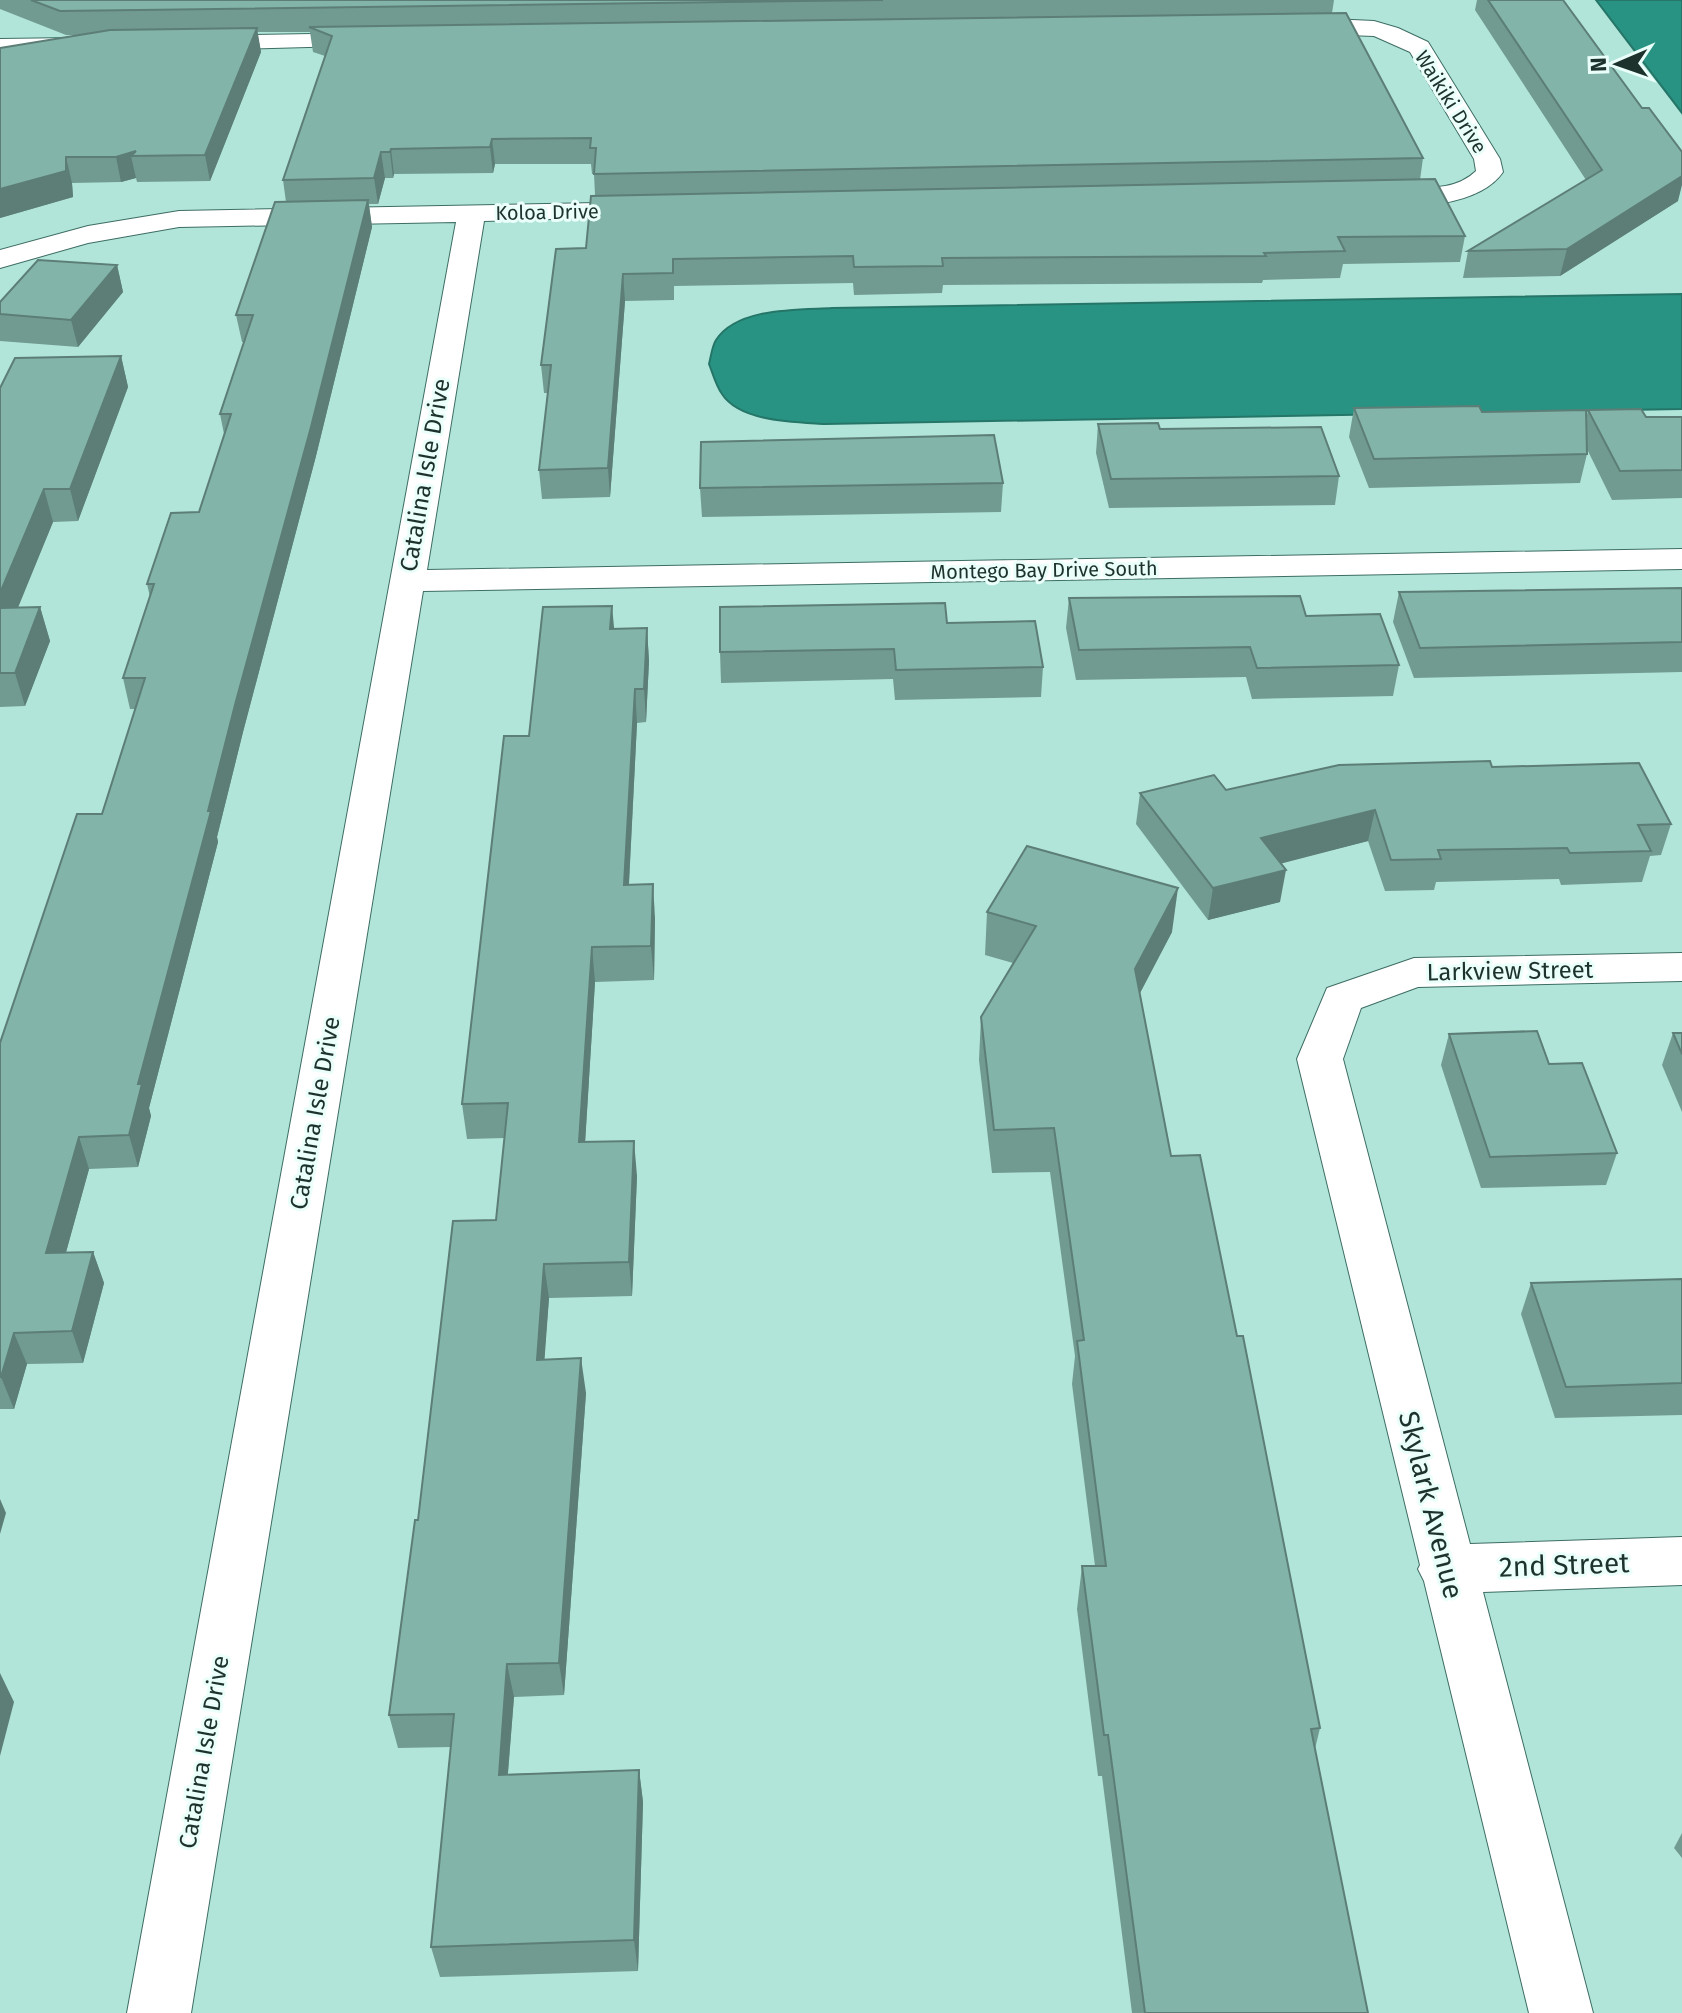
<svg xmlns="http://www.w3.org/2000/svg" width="1682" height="2013" font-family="'Fira Sans',sans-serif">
  <rect width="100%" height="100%" fill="#b2e5da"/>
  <g fill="#289382" stroke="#257668" stroke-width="2">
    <polygon points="1596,0 1682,0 1682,113"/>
    <path d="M1682,294v115l-857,15c-30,-2 -85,-2 -103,-30 -6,-8 -9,-20 -13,-30 2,-7 3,-18 7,-24 21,-33 83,-30 116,-32z"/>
  </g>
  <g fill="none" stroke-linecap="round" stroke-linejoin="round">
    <g stroke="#3d6d63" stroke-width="2">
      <g id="minor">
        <path d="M1309,18l65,3 24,7 30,14 72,117 3,13c-23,34 -94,39 -132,30l-4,-6 4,-6c35,-8 77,8 105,-19l-2,-12 -64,-107 -36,-16 -81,-3 -8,-2 -4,-5 4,-5z"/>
        <polygon points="372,33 381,35 384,40 381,45 201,50 192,48 189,43 192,38 201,36"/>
        <polygon points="72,38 81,40 84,45 81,50 0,53 0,39"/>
        <polygon points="648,202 658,204 662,210 658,216 484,221 427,570 1682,549 1682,569 423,591 191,2013 127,2013 456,222 179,227 88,243 0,268 0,250 88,226 179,211"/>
        <polygon points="1682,953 1682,981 1418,987 1361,1008 1343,1059 1470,1544 1682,1537 1682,1585 1483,1592 1593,2013 1529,2013 1424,1581 1418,1569 1420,1565 1297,1059 1327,988 1414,958"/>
      </g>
    </g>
    <use href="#minor" fill="#fff" fill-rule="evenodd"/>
  </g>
  <g fill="#719b91">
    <polygon points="0,0 1334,0 1332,13 1423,158 1420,180 1465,236 1460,262 1343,264 1340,278 1263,280 1262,283 943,285 942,293 854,295 853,283 674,286 674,300 625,301 610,497 542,499 539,470 548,393 544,393 541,365 586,248 595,195 594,174 592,174 591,164 495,164 493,173 394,174 393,178 385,178 378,204 369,204 372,227 316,456 243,732 217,837 218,842 149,1108 151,1116 138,1167 89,1169 66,1252 93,1252 104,1283 83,1363 27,1364 14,1409 0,1409 0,1043 102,814 135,709 130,709 123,678 150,597 147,584 199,512 224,434 220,414 244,342 242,342 236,315 286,202 283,180 325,56 313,52 310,32 257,32 261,52 210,181 137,182 136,178 121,182 72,183 73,197 0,218 82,35 66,35 0,9"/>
    <polygon points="1477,0 1563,0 1642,108 1678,201 1560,276 1463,278 1468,251 1586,180 1475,10"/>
    <polygon points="117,265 123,292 78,347 0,341 0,302"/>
    <polygon points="121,356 128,387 78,521 53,522 17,608 40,607 50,641 25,706 0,707 0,388"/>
    <polygon points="1354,408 1482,412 1586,419 1588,410 1646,417 1682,417 1682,498 1612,500 1587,449 1587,454 1580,483 1369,488 1349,437"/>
    <polygon points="1098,424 1160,429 1339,476 1335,505 1109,508 1096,453"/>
    <polygon points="1003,483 1001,512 702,517 700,488"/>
    <polygon points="1682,588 1682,672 1414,678 1393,622 1399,592"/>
    <polygon points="1069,598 1306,616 1399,665 1393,696 1252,699 1246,677 1076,680 1066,628"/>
    <polygon points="947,623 1043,667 1041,697 895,700 893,679 721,683 720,652"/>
    <polygon points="647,628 649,661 646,722 637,723 629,885 655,918 654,980 595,982 585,1142 637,1176 632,1296 549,1298 544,1359 586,1393 564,1695 514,1697 508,1774 639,1770 643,1802 638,1971 440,1977 431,1947 451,1747 398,1748 389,1715 418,1520 496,1220 505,1138 467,1139 462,1104 529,736 614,629"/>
    <polygon points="1492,767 1671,824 1661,855 1650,856 1642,882 1561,885 1559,879 1436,882 1434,890 1385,891 1368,841 1280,863 1280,902 1208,920 1136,824 1140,793 1226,790"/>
    <polygon points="987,912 1172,932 1140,993 1171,1156 1237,1336 1320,1728 1315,1749 1368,2013 1132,2013 1102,1776 1098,1776 1077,1609 1082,1566 1095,1566 1072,1384 1075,1356 1050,1172 992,1173 979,1060 981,1017 1013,963 985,955"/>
    <polygon points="1673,1033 1682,1033 1682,1112 1662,1065"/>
    <polygon points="1449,1034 1549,1064 1617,1153 1606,1185 1481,1188 1441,1065"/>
    <polygon points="1682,1279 1682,1415 1555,1418 1521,1314 1531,1283"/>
    <polygon points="1682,1833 1682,1858 1674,1848"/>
  </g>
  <g fill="#5c7e76">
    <polygon points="257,28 261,52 210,181 205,155"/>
    <polygon points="492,139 495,164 493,173 490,147"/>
    <polygon points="391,149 394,174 393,178 390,152"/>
    <polygon points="136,151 131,156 136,178 121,182 116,157"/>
    <polygon points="381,152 385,178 378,204 374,178"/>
    <polygon points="66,157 72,183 73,197 0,218 0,189"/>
    <polygon points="1682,176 1682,185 1678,201 1560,276 1567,249"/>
    <polygon points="368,200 372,227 316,456 243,732 217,837 218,842 149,1108 151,1116 138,1167 129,1135 138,1084 236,701"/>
    <polygon points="117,265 123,292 78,347 71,320"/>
    <polygon points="623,274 625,301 610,497 608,468"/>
    <polygon points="121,356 128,387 78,521 70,489"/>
    <polygon points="44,489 53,522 4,642 0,630 0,593"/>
    <polygon points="612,606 615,638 610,629"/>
    <polygon points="40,607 50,641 25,706 15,673"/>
    <polygon points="647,628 649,661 646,722 644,689"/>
    <polygon points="635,689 637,723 627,920 624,885"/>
    <polygon points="1375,810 1368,841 1256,870 1261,838"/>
    <polygon points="1286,870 1280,902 1208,920 1213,888"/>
    <polygon points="653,884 655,918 654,980 651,946"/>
    <polygon points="1178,888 1172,932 1130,1012 1135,969"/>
    <polygon points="592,947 595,982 583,1177 579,1142"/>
    <polygon points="79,1137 89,1169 57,1285 46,1253"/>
    <polygon points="634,1141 637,1176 632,1296 629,1262"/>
    <polygon points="93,1252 104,1283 83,1363 72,1331"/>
    <polygon points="544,1264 549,1298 542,1394 537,1360"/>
    <polygon points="14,1333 27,1364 14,1409 1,1377"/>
    <polygon points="581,1358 586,1393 564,1695 559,1663"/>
    <polygon points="0,1499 6,1513 0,1534"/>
    <polygon points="507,1664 514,1697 505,1807 499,1775"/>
    <polygon points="0,1673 14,1702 0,1756"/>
    <polygon points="639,1770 643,1802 638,1971 634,1940"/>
  </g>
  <g fill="#83b4a9" stroke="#5c7e76" stroke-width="2">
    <polygon points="31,0 883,0 60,11"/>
    <polygon points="1488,0 1563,0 1642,108 1649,108 1682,152 1682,176 1567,249 1468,251 1602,170"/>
    <polygon points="1346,13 1423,158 594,174 596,148 590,148 591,138 492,139 490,147 391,149 390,152 381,152 374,178 283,180 332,36 309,27"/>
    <polygon points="257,28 205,155 131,156 136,151 116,157 66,157 66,171 0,189 0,48 110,30"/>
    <polygon points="1435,179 1465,236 1338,237 1345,251 1264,253 1266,256 942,258 943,266 854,267 853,256 673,259 673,273 623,274 608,468 539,470 551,365 541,365 556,249 586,248 591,196"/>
    <polygon points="368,200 311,427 236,701 208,811 211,811 138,1084 142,1084 129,1135 79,1137 46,1253 93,1252 72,1331 14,1333 1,1377 0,1377 0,1043 77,814 102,814 145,678 123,678 154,584 147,584 171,513 199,512 231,414 220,414 253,315 236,315 275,202"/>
    <polygon points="38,260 117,265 71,320 0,314 0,302"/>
    <polygon points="121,356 70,489 44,489 0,593 0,388 15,358"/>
    <polygon points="1479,406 1482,412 1586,410 1587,454 1374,459 1354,408"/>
    <polygon points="1641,409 1646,417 1682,417 1682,470 1620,471 1588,410"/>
    <polygon points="1158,423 1160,429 1321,427 1339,476 1111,479 1098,424"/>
    <polygon points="994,435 1003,483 700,488 701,442"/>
    <polygon points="1682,588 1682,642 1420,648 1399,592"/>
    <polygon points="1300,596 1306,616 1380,614 1399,665 1257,668 1250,647 1079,650 1069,598"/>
    <polygon points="945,603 947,623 1035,621 1043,667 896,670 894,649 720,652 720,607"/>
    <polygon points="612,606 610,629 647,628 644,689 635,689 624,885 653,884 651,946 592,947 579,1142 634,1141 629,1262 544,1264 537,1360 581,1358 559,1663 507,1664 499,1775 639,1770 634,1940 431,1947 454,1714 389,1715 415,1520 418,1520 453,1221 496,1220 508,1103 462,1104 504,736 529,736 543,607"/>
    <polygon points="40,607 15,673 0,673 0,608"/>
    <polygon points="1490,761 1492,767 1639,763 1671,824 1638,825 1651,851 1570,853 1567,848 1438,850 1441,859 1391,860 1375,810 1261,838 1286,870 1213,888 1140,793 1214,775 1226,790 1339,765"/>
    <polygon points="1027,846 1178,888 1135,969 1171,1156 1200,1155 1237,1336 1243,1336 1320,1728 1311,1729 1368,2013 1145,2013 1108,1735 1104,1735 1082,1566 1106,1566 1077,1341 1084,1340 1054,1128 994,1130 981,1017 1036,926 987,912"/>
    <polygon points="1537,1031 1549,1064 1582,1063 1617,1153 1490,1157 1449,1034"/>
    <polygon points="1673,1033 1682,1033 1682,1054"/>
    <polygon points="1682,1279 1682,1383 1566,1387 1531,1283"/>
  </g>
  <g text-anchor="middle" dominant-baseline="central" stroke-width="6" stroke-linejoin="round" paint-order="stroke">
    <g font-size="20" fill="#1d312d" stroke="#ebfffa">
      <text transform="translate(1451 102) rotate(58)">Waikiki Drive</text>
      <text transform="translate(547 212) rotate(-1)">Koloa Drive</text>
      <text transform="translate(1044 570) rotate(-1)">Montego Bay Drive South</text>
    </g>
    <g font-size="24" fill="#1d312d" stroke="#ebfffa">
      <text transform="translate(425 475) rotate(-80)">Catalina Isle Drive</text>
      <text transform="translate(1510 971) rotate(-1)">Larkview Street</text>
      <text transform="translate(315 1113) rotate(-80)">Catalina Isle Drive</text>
      <text transform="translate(204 1752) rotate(-80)">Catalina Isle Drive</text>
    </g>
    <g font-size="28" fill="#1d312d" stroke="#ebfffa">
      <text transform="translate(1431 1505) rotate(76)">Skylark Avenue</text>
      <text transform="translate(1564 1565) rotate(-2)">2nd Street</text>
    </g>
  </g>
  <g transform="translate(1618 64) rotate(268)" stroke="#ebfffa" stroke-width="6" paint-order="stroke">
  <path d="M0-6L14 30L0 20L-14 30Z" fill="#1d312d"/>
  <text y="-12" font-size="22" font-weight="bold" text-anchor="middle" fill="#1d312d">N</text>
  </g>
</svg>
